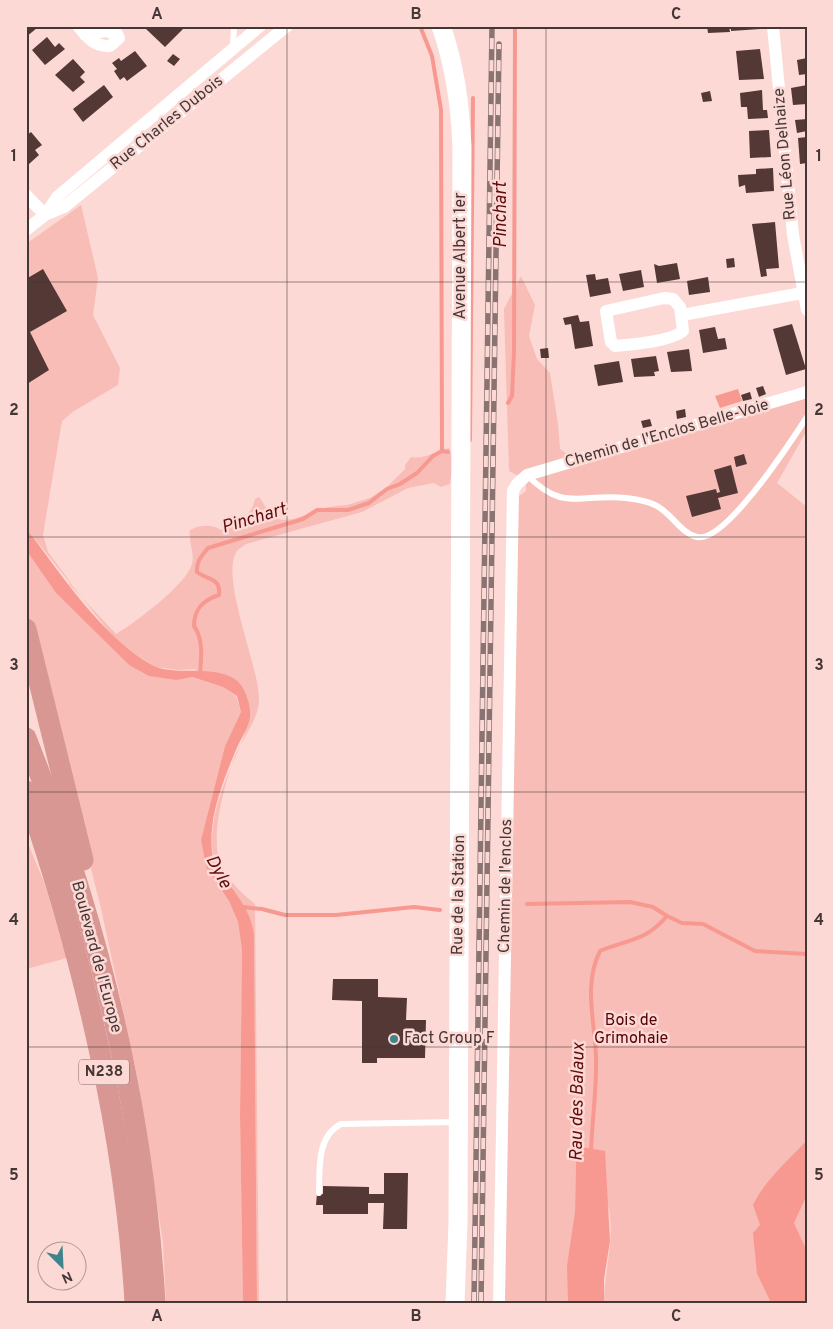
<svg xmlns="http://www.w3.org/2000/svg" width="833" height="1329" font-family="Overpass,sans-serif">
  <rect width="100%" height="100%" fill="#fcd9d5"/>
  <g fill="#f7bdb6">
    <path d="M81,205l17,73 -5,37 27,53 -2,17 -44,26 -12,10 -19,114 5,17 23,31 -2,1 47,50c20,-12 70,-49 76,-70 3,-11 -4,-22 -2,-34 10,-5 22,-6 31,0 16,-10 30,-11 34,-31l4,-2 13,19 10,4 12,-1 34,-12 19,-2 23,-7 17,-11 18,-18v-4l6,-8c16,3 23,-7 38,-9l4,12 -3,24 -9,3 -7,-4 -26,5 -46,24 -116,32c-2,2 -7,4 -9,7 -18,26 23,117 22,149 -1,21 -16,37 -24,56 -10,26 -27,85 -13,111 7,14 20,27 33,37l4,399h-2l-3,-369c-4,-35 -41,-54 -42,-89 -1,-45 22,-79 36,-120 2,-8 -1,-22 -2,-30l-52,-26 -16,1 -22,-3 -21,-13 -20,-15 -89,-111v-284z"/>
    <path d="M521,276l14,29 -6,31 8,23 13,14 8,51 2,25 18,13 229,-70v38l-30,53 30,24v633l-15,17 -32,69 -3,48 14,29h-167c0,-32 12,-66 4,-98 -3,-12 -25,-34 -32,-45l-1,52 -6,91h-65l14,-806 8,-6v-11l-17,-9 -5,-162z"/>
    <polygon points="26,550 56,593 129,665 177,680 191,677 223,687 236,696 241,712 225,746 201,840 206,867 229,901 238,922 242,950 240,1116 243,1303 166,1303 163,1243 138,1080 100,904 26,612"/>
    <polygon points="26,839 44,882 67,958 26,969"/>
    <polygon points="807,1195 807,1251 794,1223"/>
  </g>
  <g fill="#f79990">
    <polygon points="738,389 742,401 720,408 715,396"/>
    <path d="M26,528c35,46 77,111 128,138 22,11 70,-4 87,19 6,9 10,22 9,32 -1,10 -8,20 -12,28 -11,26 -23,55 -26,83 -1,10 -1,24 2,34 2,5 7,11 11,16 12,18 26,33 29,56l3,369h-14l-3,-187 2,-166 -4,-28 -9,-21 -23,-34 -5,-27 24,-94 16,-34 -4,-16 -14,-9 -31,-10 -15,3 -28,-4 -20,-11 -73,-72 -30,-43z"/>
    <path d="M807,1140v55l-13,28 13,28v52h-36l-14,-29 -4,-41 7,-8 -7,-20c12,-25 35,-44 54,-65z"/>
    <polygon points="582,1147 605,1151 610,1241 604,1279 604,1303 569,1303 568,1300 567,1266 575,1212 576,1160"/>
  </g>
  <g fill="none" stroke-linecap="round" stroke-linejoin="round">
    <g stroke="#f79990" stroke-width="4">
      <polyline points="420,26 432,56 441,110 442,451"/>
      <polyline points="508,403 512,396 514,351 515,26"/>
      <polyline points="470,440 473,98"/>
      <path d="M200,675c1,-16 4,-35 -6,-49 0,-17 9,-26 25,-31 2,-18 -12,-15 -22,-23 -1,-11 5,-16 11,-24l95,-29 14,-9h31l21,-7 18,-14 13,-5 17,-11 16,-17 9,-5 6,1"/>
      <path d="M527,904l103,-2 23,5 14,9c-22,26 -39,23 -67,35 -17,34 -5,70 -4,106 1,31 -4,63 -5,94"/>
      <polyline points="242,907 262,909 285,915 336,915 414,907 440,910"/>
      <polyline points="667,916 682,923 703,924 755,951 807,954"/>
    </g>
  </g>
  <g fill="#533835">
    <polygon points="26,26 36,26 37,28 26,37"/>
    <polygon points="148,26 183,26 184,28 165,47 146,29"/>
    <polygon points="707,26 729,26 730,32 708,33"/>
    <polygon points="731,26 759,26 760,29 731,31"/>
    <polygon points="47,37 55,47 59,43 65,49 45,65 32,50"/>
    <polygon points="760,49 764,79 739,80 736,51"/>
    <polygon points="135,51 147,66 127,81 124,77 120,80 114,71 117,69 112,63 119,58 121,61"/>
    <polygon points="173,54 180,59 174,66 167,61"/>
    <polygon points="807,58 807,74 799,75 797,60"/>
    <polygon points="73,59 85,72 80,77 85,82 73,92 55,75"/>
    <polygon points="104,85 113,97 83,122 73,109"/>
    <polygon points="807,85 807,104 793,105 791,88"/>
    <polygon points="762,90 763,110 767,110 768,118 748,119 747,107 741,107 740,93"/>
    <polygon points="710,91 712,101 703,102 701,93"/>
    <polygon points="807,119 807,131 797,133 795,120"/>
    <polygon points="769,130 771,157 750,158 749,131"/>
    <polygon points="31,132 42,145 35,150 39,155 29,164 26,160 26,136"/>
    <polygon points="807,137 807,163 800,164 798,138"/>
    <polygon points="773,168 774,191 746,193 745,185 739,187 738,175 756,174 756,169"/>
    <polygon points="775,222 779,268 766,269 767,276 761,277 752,224"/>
    <polygon points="734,258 735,267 727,268 726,259"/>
    <polygon points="677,263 680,279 657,283 654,264 659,266"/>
    <polygon points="43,269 67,311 30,332 49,370 27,384 26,279"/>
    <polygon points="641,270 644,287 623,291 619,274"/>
    <polygon points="595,274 596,280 608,278 611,293 590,297 586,275"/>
    <polygon points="708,277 710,292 689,295 687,281"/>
    <polygon points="578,315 580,322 589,321 593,346 575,349 571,324 565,325 563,318"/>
    <polygon points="792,324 806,369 786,375 773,329"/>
    <polygon points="715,327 718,339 725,338 727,349 703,353 699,330"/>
    <polygon points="548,348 549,358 541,358 540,349"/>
    <polygon points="689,349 692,371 671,372 667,352"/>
    <polygon points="656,356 659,371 654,372 655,376 634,377 631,359"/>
    <polygon points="619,361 623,382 598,386 594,365"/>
    <polygon points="763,386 766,394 759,397 756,388"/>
    <polygon points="750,392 752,399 743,401 741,395"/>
    <polygon points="685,409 686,417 677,419 676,411"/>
    <polygon points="650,419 652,426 643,428 641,421"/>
    <polygon points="744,454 747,464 736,467 734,457"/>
    <polygon points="731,465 738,493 718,498 721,509 692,517 686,496 716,489 717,493 720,492 714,470"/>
    <polygon points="333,979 378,979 378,997 407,998 406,1020 426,1020 425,1058 377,1058 377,1063 362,1063 362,1001 332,1000"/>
    <polygon points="384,1173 408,1173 407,1229 383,1229 384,1203 368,1203 368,1214 323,1214 323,1205 316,1205 317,1193 323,1194 323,1186 369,1187 369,1194 384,1194"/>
  </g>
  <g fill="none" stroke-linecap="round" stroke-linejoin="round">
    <g stroke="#fff" stroke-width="6">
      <polyline points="233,47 234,26"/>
      <path d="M527,475c37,38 54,18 99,23 9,1 21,3 29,7 16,7 25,28 42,32 28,7 95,-97 110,-120"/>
      <path d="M319,1193c1,-24 -3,-56 22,-69l115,-2"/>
    </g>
    <g stroke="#fff" stroke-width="12">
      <path d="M78,26c9,11 16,21 32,20l9,-8 -2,-4 -12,-3 -20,4"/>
      <polyline points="773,26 793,235 807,310"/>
      <polyline points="26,195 45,215"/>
      <polyline points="45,215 57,197 260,26"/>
      <polyline points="26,230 45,215 64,207 287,26"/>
      <path d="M664,298l9,1 7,8 3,24c-12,10 -52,14 -68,15l-4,-4 -5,-31z"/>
      <polyline points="682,315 802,293"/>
      <polyline points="499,1303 513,491 517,484 527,475 807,392"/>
    </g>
    <path stroke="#fff" stroke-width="19" d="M441,26c14,40 19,78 21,121l-4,1076 -3,80"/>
    <g stroke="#d89792" stroke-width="21">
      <polyline points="26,629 83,860"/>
      <path d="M26,738c71,180 118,371 129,565"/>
      <path d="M26,791c57,166 99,337 109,512"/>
    </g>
    <g stroke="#8a7472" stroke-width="5.5">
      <g id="rail">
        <polyline points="474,1303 492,26"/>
        <polyline points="481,1303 499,44"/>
      </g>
    </g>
    <use href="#rail" stroke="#fcd9d5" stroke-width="4" stroke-dasharray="11" stroke-linecap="butt"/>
  </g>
  <path fill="none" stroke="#453736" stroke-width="1" stroke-opacity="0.55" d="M287,26v1277M546,26v1277M26,282h781M26,537h781M26,792h781M26,1047h781"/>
  <circle fill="#3d848c" stroke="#fcd9d5" stroke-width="2" cx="394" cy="1039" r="5"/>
  <g text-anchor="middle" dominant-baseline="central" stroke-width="5" stroke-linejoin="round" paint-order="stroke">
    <rect fill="#fcd9d5" stroke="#7c6866" stroke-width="1" x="79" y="1059.5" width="50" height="25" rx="4"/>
    <g font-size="15" font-weight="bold" fill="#453736">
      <text x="104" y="1072">N238</text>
    </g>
    <g font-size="16" fill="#453736" stroke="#fcd9d5">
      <text transform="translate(167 123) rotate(-39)">Rue Charles Dubois</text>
      <text transform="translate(785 154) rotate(-95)">Rue Léon Delhaize</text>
      <text transform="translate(461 256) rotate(-90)">Avenue Albert 1er</text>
      <text transform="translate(667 434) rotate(-16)">Chemin de l'Enclos Belle-Voie</text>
      <text transform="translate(506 886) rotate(-89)">Chemin de l'enclos</text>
      <text transform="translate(459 895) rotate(-89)">Rue de la Station</text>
      <text transform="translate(96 957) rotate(75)">Boulevard de l'Europe</text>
    </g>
    <g font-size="16" fill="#560106" stroke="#fcd9d5">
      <text x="631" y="1021">Bois de<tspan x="631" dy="18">Grimohaie</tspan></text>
    </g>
    <g font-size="16" fill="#453736" stroke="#fcd9d5" text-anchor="start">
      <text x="404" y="1039">Fact Group F</text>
    </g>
    <g font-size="18" font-style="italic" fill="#5f0b0e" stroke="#fcd9d5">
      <text transform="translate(501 215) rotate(-90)">Pinchart</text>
      <text transform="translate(254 519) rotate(-17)">Pinchart</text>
      <text transform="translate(218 872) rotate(62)">Dyle</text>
      <text transform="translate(578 1102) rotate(-89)">Rau des Balaux</text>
    </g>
  </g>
  <rect width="833" height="1329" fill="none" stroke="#fcd9d5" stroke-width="55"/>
  <g transform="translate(62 1266) rotate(156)"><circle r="24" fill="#fcd9d5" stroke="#b39895"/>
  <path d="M0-4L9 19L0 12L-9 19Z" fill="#3d848c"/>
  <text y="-8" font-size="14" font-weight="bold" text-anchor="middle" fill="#453736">N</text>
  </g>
  <rect x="28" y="28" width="778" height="1274" fill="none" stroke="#453736" stroke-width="2"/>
  <g font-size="16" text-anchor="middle" font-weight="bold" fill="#453736">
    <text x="157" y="19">A</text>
    <text x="416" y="19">B</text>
    <text x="676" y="19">C</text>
    <text x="14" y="161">1</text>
    <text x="819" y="161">1</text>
    <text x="14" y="415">2</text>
    <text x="819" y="415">2</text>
    <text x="14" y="670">3</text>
    <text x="819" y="670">3</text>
    <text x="14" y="925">4</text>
    <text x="819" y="925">4</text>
    <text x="14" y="1180">5</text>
    <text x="819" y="1180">5</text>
    <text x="157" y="1321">A</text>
    <text x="416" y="1321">B</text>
    <text x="676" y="1321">C</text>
  </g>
</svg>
